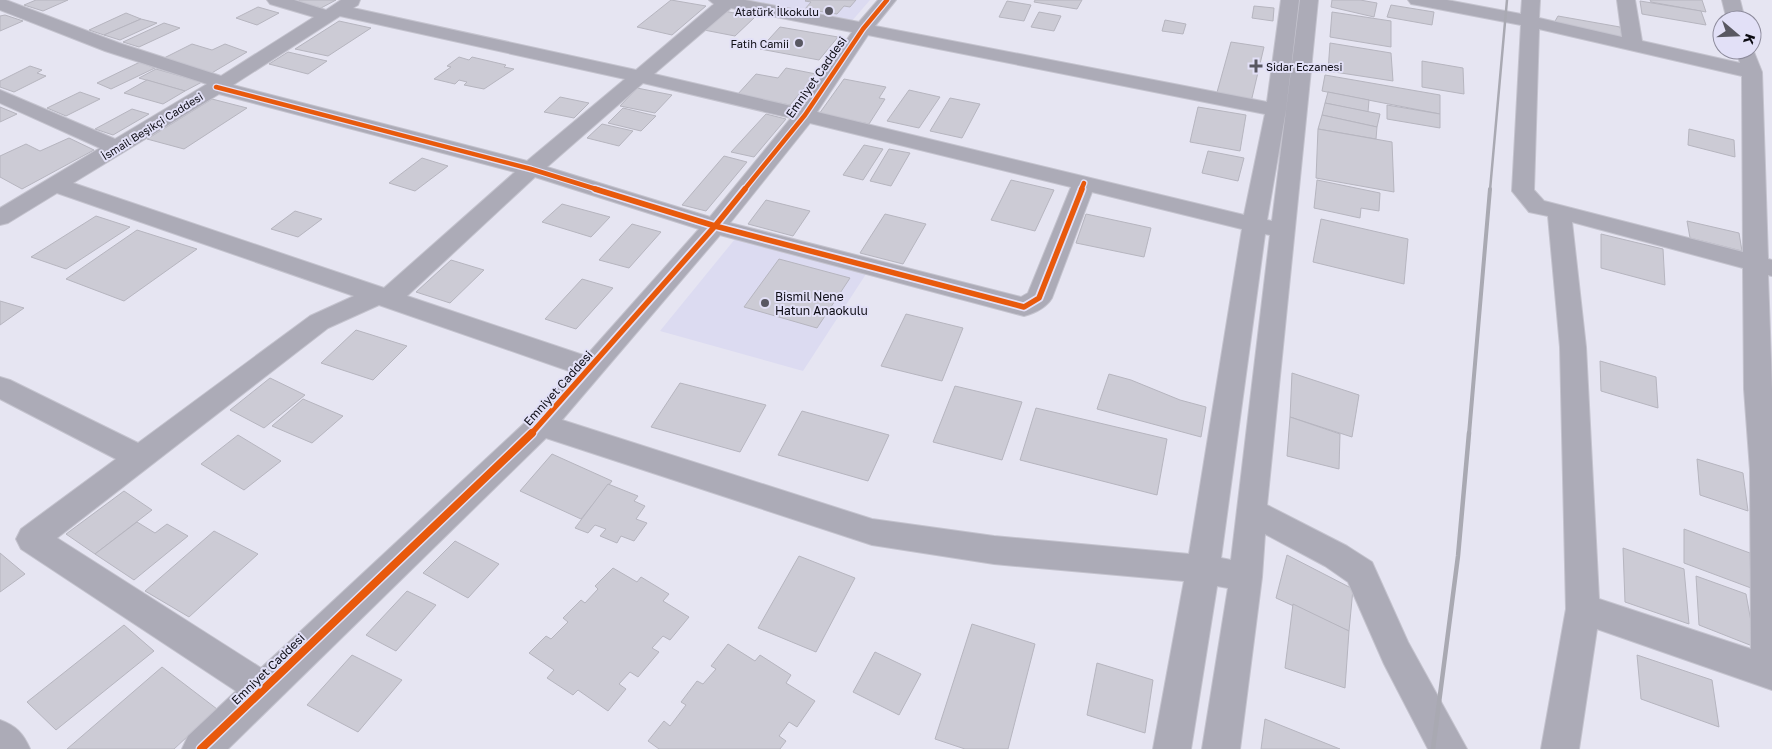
<svg xmlns="http://www.w3.org/2000/svg" width="1772" height="749" font-family="'Golos Text',sans-serif">
  <rect width="100%" height="100%" fill="#e6e5f2"/>
  <g fill="#dcdbf1">
    <polygon points="742,0 870,0 851,22"/>
    <polygon points="735,239 866,274 803,371 660,331"/>
  </g>
  <g fill="#cccbd5" stroke="#b6b5bf">
    <polygon points="36,0 68,0 43,11 24,5"/>
    <polygon points="300,0 336,0 321,8 297,2"/>
    <polygon points="671,0 706,6 672,35 637,27"/>
    <polygon points="806,0 856,0 850,7 844,6 837,14 805,9 811,2 805,1"/>
    <polygon points="1035,0 1082,0 1077,9 1034,2"/>
    <polygon points="1332,0 1360,0 1377,3 1374,17 1331,7"/>
    <polygon points="1650,0 1702,0 1706,12 1651,2"/>
    <polygon points="1007,1 1031,5 1024,21 999,17"/>
    <polygon points="1640,1 1701,11 1706,25 1642,14"/>
    <polygon points="1391,5 1434,12 1432,25 1387,17"/>
    <polygon points="1254,6 1274,8 1273,21 1252,18"/>
    <polygon points="258,7 279,13 257,25 236,18"/>
    <polygon points="724,11 755,17 735,36 704,30"/>
    <polygon points="1039,12 1061,16 1054,31 1031,27"/>
    <polygon points="1332,12 1391,21 1391,47 1330,37"/>
    <polygon points="126,13 141,19 104,35 89,30"/>
    <polygon points="5,15 23,21 0,31 0,16"/>
    <polygon points="1558,16 1620,27 1623,40 1554,23"/>
    <polygon points="141,19 157,23 120,40 104,35"/>
    <polygon points="1165,20 1186,24 1183,34 1162,31"/>
    <polygon points="339,21 371,28 328,56 295,49"/>
    <polygon points="164,23 180,28 139,47 123,42"/>
    <polygon points="780,27 838,37 819,60 760,49"/>
    <polygon points="1231,42 1264,47 1251,102 1216,96"/>
    <polygon points="1330,43 1391,53 1393,81 1328,71"/>
    <polygon points="192,44 212,50 225,44 247,52 210,74 164,58"/>
    <polygon points="288,52 327,61 308,74 269,64"/>
    <polygon points="459,57 469,60 472,57 506,65 504,67 514,69 484,89 464,85 467,82 459,80 455,84 434,79 451,67 447,66"/>
    <polygon points="1422,61 1463,68 1464,94 1422,87"/>
    <polygon points="140,62 155,68 111,89 97,83"/>
    <polygon points="30,66 42,70 37,73 46,76 14,92 0,87 0,81"/>
    <polygon points="786,68 816,74 790,105 737,95 756,74 778,78"/>
    <polygon points="156,69 202,82 185,91 139,78"/>
    <polygon points="1325,75 1440,95 1440,114 1322,91"/>
    <polygon points="844,79 886,87 879,98 885,99 869,124 819,114"/>
    <polygon points="147,80 185,91 163,104 124,93"/>
    <polygon points="637,88 672,95 655,113 620,106"/>
    <polygon points="909,90 940,97 919,128 887,121"/>
    <polygon points="80,92 100,99 66,116 47,108"/>
    <polygon points="1328,92 1369,100 1368,112 1325,103"/>
    <polygon points="560,97 589,103 574,118 544,112"/>
    <polygon points="950,98 980,104 962,138 930,131"/>
    <polygon points="212,99 247,108 184,149 147,139"/>
    <polygon points="1325,103 1380,114 1377,127 1322,115"/>
    <polygon points="1387,105 1440,114 1440,128 1387,119"/>
    <polygon points="0,107 17,114 0,122"/>
    <polygon points="1198,107 1246,115 1240,151 1190,142"/>
    <polygon points="623,108 656,116 641,131 608,123"/>
    <polygon points="132,109 149,114 113,135 95,129"/>
    <polygon points="766,114 786,119 754,157 731,152"/>
    <polygon points="1322,115 1377,127 1376,139 1318,129"/>
    <polygon points="602,124 633,131 619,146 587,138"/>
    <polygon points="1318,129 1392,142 1394,192 1316,178"/>
    <polygon points="1689,129 1734,140 1735,157 1688,145"/>
    <polygon points="69,138 94,150 22,189 0,177 0,156 26,144 40,151"/>
    <polygon points="864,145 883,149 863,180 843,175"/>
    <polygon points="889,149 910,153 891,186 870,181"/>
    <polygon points="1208,151 1244,158 1238,181 1202,173"/>
    <polygon points="724,156 747,162 706,211 682,205"/>
    <polygon points="422,158 448,166 415,191 389,183"/>
    <polygon points="1011,180 1054,190 1035,231 991,220"/>
    <polygon points="1317,180 1380,193 1379,211 1361,208 1360,218 1314,208"/>
    <polygon points="766,200 810,211 793,236 748,224"/>
    <polygon points="562,204 610,217 591,237 542,222"/>
    <polygon points="295,211 322,219 298,237 271,229"/>
    <polygon points="885,214 926,224 903,264 860,253"/>
    <polygon points="1086,214 1151,228 1144,257 1076,243"/>
    <polygon points="96,216 130,227 66,269 31,257"/>
    <polygon points="1321,219 1408,239 1404,284 1313,262"/>
    <polygon points="1687,221 1739,233 1742,251 1690,238"/>
    <polygon points="632,224 661,232 629,268 599,260"/>
    <polygon points="137,230 197,249 124,301 66,279"/>
    <polygon points="1601,234 1663,249 1665,285 1601,268"/>
    <polygon points="779,259 850,278 817,328 744,307"/>
    <polygon points="451,260 484,270 450,303 416,292"/>
    <polygon points="582,279 613,288 576,329 545,319"/>
    <polygon points="0,301 24,308 0,325"/>
    <polygon points="906,314 963,328 942,381 881,366"/>
    <polygon points="356,330 407,346 373,380 321,363"/>
    <polygon points="1600,361 1656,377 1658,408 1601,391"/>
    <polygon points="1292,373 1359,395 1352,437 1290,417"/>
    <polygon points="1109,374 1131,380 1180,400 1206,407 1201,437 1097,409"/>
    <polygon points="270,378 305,395 264,428 230,410"/>
    <polygon points="680,383 766,405 740,452 651,427"/>
    <polygon points="955,386 1022,402 1002,460 933,442"/>
    <polygon points="303,399 343,416 312,443 272,426"/>
    <polygon points="1036,408 1167,439 1157,495 1020,460"/>
    <polygon points="802,411 889,435 868,481 778,455"/>
    <polygon points="1290,417 1340,434 1339,469 1287,456"/>
    <polygon points="238,435 281,461 244,490 201,464"/>
    <polygon points="552,454 612,481 581,519 520,491"/>
    <polygon points="1697,459 1743,473 1748,511 1700,495"/>
    <polygon points="608,484 638,496 634,501 645,506 636,519 647,523 634,541 621,536 617,543 600,536 606,529 595,525 588,533 575,528"/>
    <polygon points="124,491 152,510 95,554 66,534"/>
    <polygon points="137,522 155,533 167,524 188,536 134,580 95,554"/>
    <polygon points="1684,529 1750,553 1751,588 1684,563"/>
    <polygon points="214,531 258,554 189,617 145,591"/>
    <polygon points="455,541 499,564 468,598 423,573"/>
    <polygon points="1623,548 1684,569 1689,624 1625,602"/>
    <polygon points="0,553 25,574 0,592"/>
    <polygon points="1287,555 1353,589 1349,631 1276,598"/>
    <polygon points="799,556 855,578 816,652 758,628"/>
    <polygon points="613,568 637,582 641,577 669,594 663,601 689,617 670,640 663,636 652,648 659,652 638,677 630,672 619,684 626,689 608,711 578,690 573,695 547,678 554,670 529,653 546,636 551,639 568,622 563,618 581,600 585,603 598,589 595,586"/>
    <polygon points="1696,576 1746,594 1752,627 1760,649 1699,625"/>
    <polygon points="407,591 436,605 396,651 366,635"/>
    <polygon points="1293,604 1349,631 1345,688 1285,668"/>
    <polygon points="972,624 1035,644 1008,749 965,749 935,739"/>
    <polygon points="124,625 154,651 56,730 27,702"/>
    <polygon points="728,644 755,661 760,655 791,675 786,683 815,701 797,727 789,722 779,736 786,741 780,749 659,749 648,741 664,721 670,726 686,705 681,702 697,681 703,684 716,669 711,666"/>
    <polygon points="875,652 921,674 899,715 853,692"/>
    <polygon points="352,655 402,680 358,732 307,705"/>
    <polygon points="1637,655 1712,680 1719,727 1641,699"/>
    <polygon points="1097,663 1153,680 1145,733 1087,715"/>
    <polygon points="162,667 217,709 174,749 67,749"/>
    <polygon points="1265,719 1340,749 1261,749"/>
  </g>
  <g fill="none" stroke-linecap="round" stroke-linejoin="round">
    <g stroke="#c4c3ce" stroke-width="2">
      <g id="minor">
        <path d="M0,0h6l113,43 102,33 93,-59 -44,-13 -3,-4h27l32,10 15,-10h19l-2,5 -5,3 283,62 78,-66 -5,-4h36l114,22 19,-22h18l-21,26 392,76 14,-102h18l-13,110 -19,110 5,1 28,-221h18l-51,505 80,41 25,16 36,80 59,107h-39l-44,-85 -36,-82 -23,-16 -60,-32 -3,43 -22,172h-38l26,-161 -11,-2 -26,163h-38l31,-168 -190,-17 -122,-19 -326,-107 -318,311h-46l6,-13 48,-45 -215,-142 -5,-10 5,-10 95,-70 -116,-60v-22l10,3 128,63 172,-127 44,-20 -297,-103 -49,30 -8,2v-17l100,-60 -100,-45v-13l115,49 92,-55 -102,-33 -105,-41zM731,8l121,24 -52,76 -146,-34zM340,16l285,63 -98,82 -294,-76zM868,35l397,79 -21,101 -427,-103zM643,83l148,35 -81,99 -163,-50zM219,94l296,78 -131,116 -311,-105zM810,123l261,64 -43,106 -7,4 -291,-74zM535,177l164,52 -113,127 -179,-60zM1092,192l150,37 -53,325 -195,-18 -122,-17 -310,-99 158,-185 304,81c11,-3 22,-8 28,-18zM1265,234l5,1 -39,325 -10,-2zM379,305l193,67 -41,45 -270,251 -204,-130 271,-210z"/>
        <path d="M1408,0h39l74,14 1,-14h18l-1,18 83,19 -5,-37h18l7,41 98,22 -4,-13h16v-3l10,25 6,187 4,1v16l-4,-1 4,115v300l-175,-61 -18,120h-38l25,-140 -6,-262 -12,-131 -19,-4 -17,-21 9,-166 -104,-20 -6,-1zM1539,29l203,47 1,176 -199,-51 -10,-11zM1572,222l171,46 1,121 6,81 1,179 -152,-50 -13,-252z"/>
        <polygon points="1722,0 1740,0 1745,20 1727,20"/>
        <path d="M0,720c16,6 23,13 30,29h-30z"/>
      </g>
    </g>
    <use href="#minor" fill="#acabb7" fill-rule="evenodd"/>
    <polyline stroke="#a9a9b2" stroke-width="2.5" points="1490,190 1507,0"/>
    <polyline stroke="#a9a9b2" stroke-width="4" points="1469,434 1490,189"/>
    <polyline stroke="#a9a9b2" stroke-width="4.5" points="1433,749 1458,556 1469,433"/>
    <g stroke="#e2e0f7" stroke-width="7">
      <g id="cycleway-far2">
        <polyline points="216,87 531,169 599,190"/>
        <polyline points="744,190 805,115 863,29 887,0"/>
        <polyline points="1081,190 1084,183"/>
      </g>
    </g>
    <g stroke="#e2e0f7" stroke-width="9">
      <g id="cycleway-far1">
        <polyline points="595,189 715,226 1024,307 1039,298 1082,189"/>
        <polyline points="531,434 715,226 745,189"/>
      </g>
    </g>
    <g stroke="#e2e0f7" stroke-width="11">
      <polyline id="cycleway" points="201,749 532,433"/>
    </g>
    <use href="#cycleway-far2" stroke="#e8590c" stroke-width="4.5"/>
    <use href="#cycleway-far1" stroke="#e8590c" stroke-width="5.5"/>
    <use href="#cycleway" stroke="#e8590c" stroke-width="8"/>
  </g>
  <g fill="#595862" stroke="#e2e0f7" stroke-width="2">
    <circle cx="829" cy="11" r="5"/>
    <circle cx="799" cy="43" r="5"/>
    <path d="M1253.5 58.5h5v5h5v5h-5v5h-5v-5h-5v-5h5z"/>
    <circle cx="765" cy="303" r="5"/>
  </g>
  <g text-anchor="middle" dominant-baseline="central" stroke-width="4" stroke-linejoin="round" paint-order="stroke">
    <g font-size="11" fill="#0d0c14" stroke="#e2e0f7" text-anchor="end">
      <text x="819" y="11">Atatürk İlkokulu</text>
      <text x="789" y="43">Fatih Camii</text>
      <text x="1266" y="66" text-anchor="start">Sidar Eczanesi</text>
    </g>
    <g font-size="11" fill="#0d0c14" stroke="#e2e0f7">
      <text transform="translate(152 126) rotate(-32)">İsmail Beşikçi Caddesi</text>
    </g>
    <g font-size="12" fill="#0d0c14" stroke="#e2e0f7">
      <text transform="translate(816 77) rotate(-55)">Emniyet Caddesi</text>
      <text transform="translate(558 388) rotate(-48)">Emniyet Caddesi</text>
      <text transform="translate(268 669) rotate(-44)">Emniyet Caddesi</text>
    </g>
    <g font-size="12" fill="#0d0c14" stroke="#e2e0f7" text-anchor="start">
      <text x="775" y="296">Bismil Nene<tspan x="775" dy="14">Hatun Anaokulu</tspan></text>
    </g>
  </g>
  <g transform="translate(1737 35) rotate(109)"><circle r="24" fill="#e2e0f7" stroke="#8d8b9c"/>
  <path d="M0-4L9 19L0 12L-9 19Z" fill="#595862"/>
  <text y="-8" font-size="14" font-weight="bold" text-anchor="middle" fill="#0d0c14">K</text>
  </g>
</svg>
